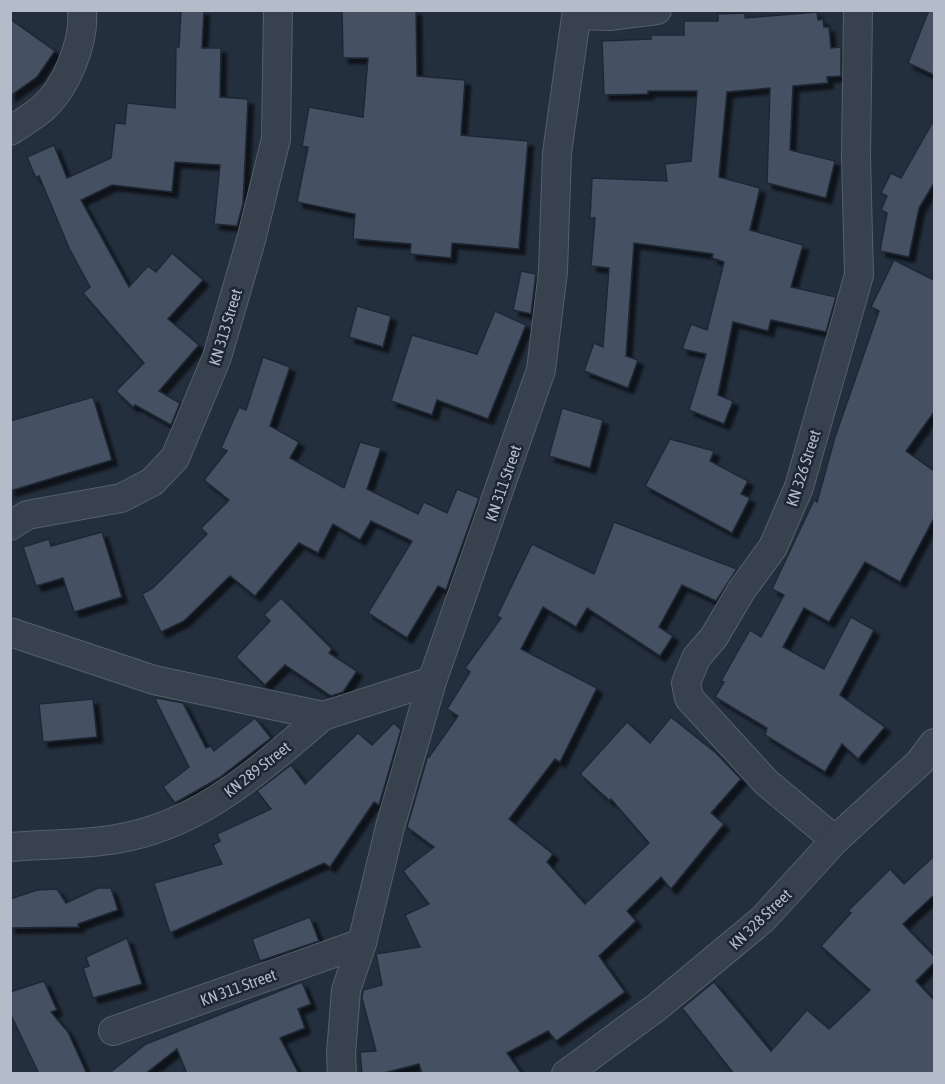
<svg xmlns="http://www.w3.org/2000/svg" width="945" height="1084" font-family="'Asap Condensed',sans-serif">
  <defs>
    <filter id="shadow"><feDropShadow dx="5.5" dy="5.5" stdDeviation="1.5" flood-color="#0009"/></filter>
  </defs>
  <rect width="100%" height="100%" fill="#242f3e"/>
  <g fill="#455162" stroke="#1f2835" stroke-width="1.5" filter="url(#shadow)">
    <polygon points="181,10 204,10 202,48 221,48 220,97 248,99 243,204 237,226 214,224 220,165 175,162 172,192 112,185 81,200 129,287 148,266 156,272 172,253 203,280 168,319 199,345 159,391 180,403 171,425 135,405 133,407 116,391 144,363 83,293 90,287 69,248 39,176 36,178 27,157 54,145 67,178 111,158 115,123 125,124 127,103 175,108 176,47 179,47"/>
    <polygon points="342,10 416,10 417,76 465,80 461,135 528,141 519,249 452,243 451,258 410,254 411,244 353,239 355,214 297,202 308,147 302,146 309,107 363,117 368,58 343,58"/>
    <polygon points="929,10 934,10 934,75 908,63"/>
    <polygon points="817,12 818,20 823,19 824,27 829,27 831,48 841,47 841,76 827,77 828,83 793,86 790,150 835,161 826,198 767,183 770,88 727,92 719,177 760,188 750,230 803,245 791,287 836,297 826,332 771,320 768,331 733,322 718,395 733,401 724,424 689,410 706,354 682,349 691,324 707,330 724,262 712,258 713,254 634,243 626,356 638,360 628,388 584,371 594,343 603,347 609,268 591,266 595,218 590,218 592,178 667,181 665,164 691,161 697,91 648,91 648,94 604,95 602,41 651,39 651,35 684,35 684,21 718,21 718,14 745,13 745,18"/>
    <polygon points="10,19 55,51 37,77 10,96"/>
    <polygon points="934,120 934,183 919,208 909,257 880,251 887,213 881,210 887,196 881,193 891,173 901,178"/>
    <polygon points="894,260 934,280 934,412 906,451 934,471 934,518 900,582 865,562 829,622 804,608 783,647 824,669 851,617 874,630 840,695 885,727 858,759 842,744 825,772 765,735 767,728 715,697 724,682 721,681 750,630 761,637 784,595 772,589 814,500 817,502 835,437 879,311 871,307"/>
    <polygon points="521,271 536,274 531,314 513,310"/>
    <polygon points="357,306 391,316 383,347 349,337"/>
    <polygon points="495,311 526,325 488,419 437,400 432,415 391,401 412,335 477,354"/>
    <polygon points="263,357 290,367 270,426 299,442 290,458 344,488 360,442 381,448 367,489 418,514 424,502 447,513 457,489 479,498 446,590 438,586 407,638 368,613 412,541 371,521 360,540 333,524 318,553 299,543 255,596 230,576 184,621 161,632 142,594 153,588 207,534 201,528 229,500 204,480 227,451 221,448 239,407 246,410"/>
    <polygon points="93,397 112,460 10,491 10,421"/>
    <polygon points="562,408 603,420 590,468 549,456"/>
    <polygon points="670,439 714,451 710,461 748,481 741,494 750,498 732,533 645,486"/>
    <polygon points="614,522 737,569 716,601 682,585 659,627 673,636 660,656 587,608 576,627 543,607 521,649 597,688 560,762 555,759 509,819 553,854 547,862 585,904 649,843 611,799 610,801 580,774 627,722 650,743 671,717 716,753 741,779 711,813 724,824 671,889 661,877 627,911 636,921 599,956 625,992 556,1041 548,1031 507,1053 522,1074 422,1074 419,1064 380,1074 362,1074 360,1052 376,1051 362,998 363,990 382,985 376,954 420,947 405,915 429,904 403,871 434,847 407,827 428,755 429,757 458,716 447,709 470,672 465,668 501,618 497,616 532,544 594,574"/>
    <polygon points="102,532 122,597 74,612 63,578 36,586 23,547 49,539 51,546"/>
    <polygon points="281,598 332,649 329,653 357,671 343,692 331,696 285,665 265,685 236,657 270,621 264,615"/>
    <polygon points="157,698 183,703 206,748 211,746 214,751 255,718 271,738 219,778 175,803 163,787 189,767 155,699"/>
    <polygon points="93,699 97,737 43,742 39,704"/>
    <polygon points="394,723 401,730 379,805 374,802 330,867 324,863 170,933 154,883 222,864 213,845 220,841 217,834 271,809 257,791 291,765 305,784 358,733 372,745"/>
    <polygon points="934,856 934,895 903,924 934,956 934,963 916,981 934,1000 934,1074 734,1074 682,1008 714,982 771,1051 807,1010 829,1029 870,990 821,946 851,913 848,911 890,869 904,884"/>
    <polygon points="98,888 111,888 118,910 78,924 79,927 10,928 10,899 37,890 57,889 66,903"/>
    <polygon points="310,917 319,941 260,961 252,939"/>
    <polygon points="127,938 142,984 93,998 83,968 89,966 86,957"/>
    <polygon points="44,981 57,1010 51,1012 68,1032 87,1074 39,1074 10,1013 10,992"/>
    <polygon points="302,982 311,1004 298,1009 305,1028 280,1038 299,1074 187,1074 177,1049 145,1074 108,1074 146,1044"/>
  </g>
  <g fill="none" stroke-linecap="round" stroke-linejoin="round">
    <g stroke="#565f6c" stroke-width="30">
      <g id="minor">
        <polyline points="577,15 609,16 657,10"/>
        <path d="M10,131c11,-7 22,-14 32,-22 24,-21 43,-67 40,-99"/>
        <polyline points="10,526 27,515 121,498 152,482 175,458 217,357 251,240 276,139 278,10"/>
        <polyline points="10,632 154,680 323,716 432,681"/>
        <polyline points="835,840 766,782 689,698 686,683 696,658 714,637 741,591 773,547 799,487 859,275 856,157 858,10"/>
        <path d="M10,847c35,-3 72,-2 106,-8 85,-14 144,-70 207,-123"/>
        <polyline points="113,1031 362,943"/>
        <polyline points="342,1074 341,1054 346,990 362,943 390,827 432,681 541,370 553,271 557,153 577,10"/>
        <polyline points="566,1074 657,1007 763,919 835,840 920,762 934,743"/>
      </g>
    </g>
    <use href="#minor" stroke="#38414e" stroke-width="28"/>
  </g>
  <g text-anchor="middle" dominant-baseline="central" stroke-width="5" stroke-linejoin="round" paint-order="stroke">
    <g font-size="16" fill="#b4bcc9" stroke="#1d2633">
      <text transform="translate(225 327) rotate(-73)">KN 313 Street</text>
      <text transform="translate(803 468) rotate(-72)">KN 326 Street</text>
      <text transform="translate(503 483) rotate(-71)">KN 311 Street</text>
      <text transform="translate(257 769) rotate(-38)">KN 289 Street</text>
      <text transform="translate(760 919) rotate(-44)">KN 328 Street</text>
      <text transform="translate(238 987) rotate(-20)">KN 311 Street</text>
    </g>
  </g>
  <rect width="945" height="1084" fill="none" stroke="#b4bcc9" stroke-width="24"/>
</svg>
